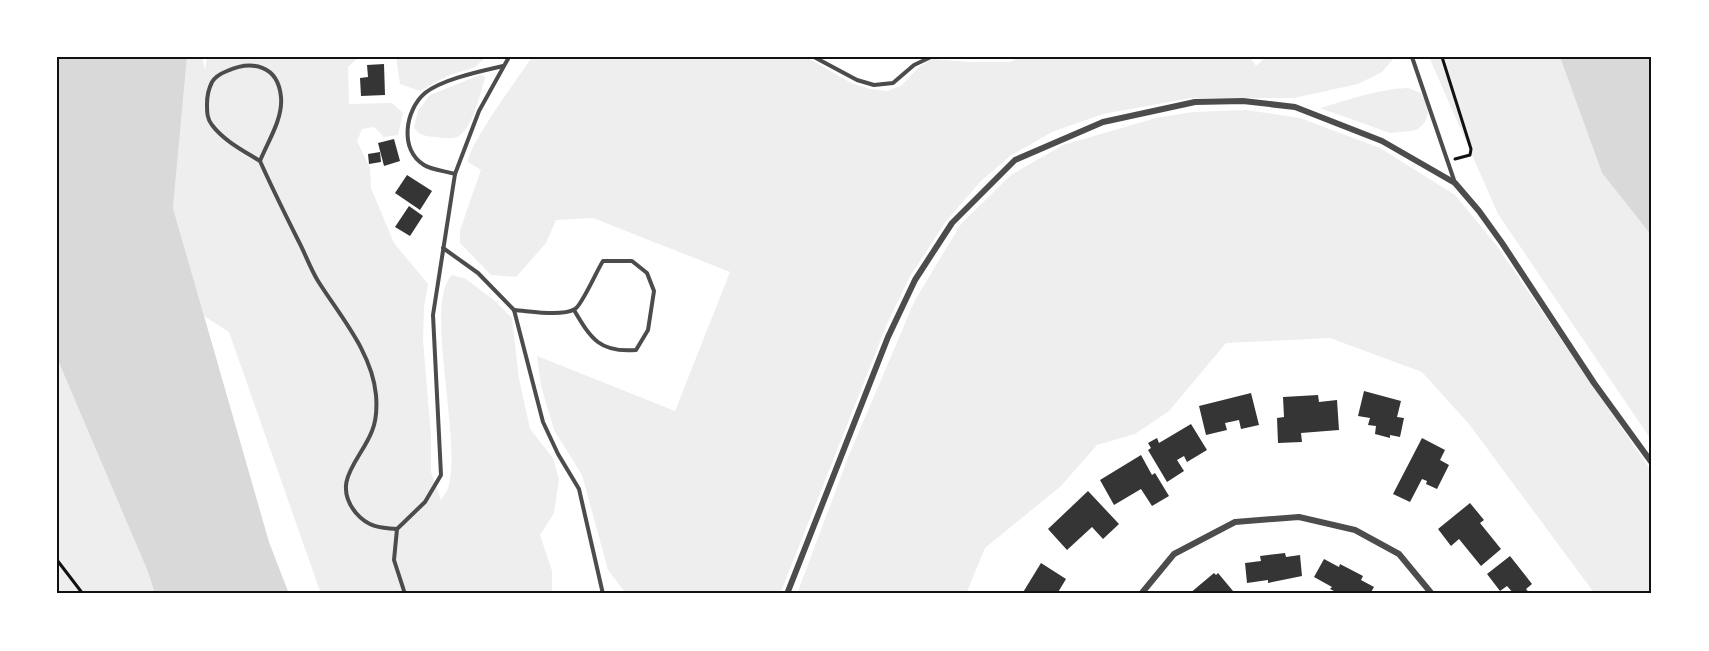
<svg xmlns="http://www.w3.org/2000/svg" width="1709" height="651" font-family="'Open Sans',sans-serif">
  <rect width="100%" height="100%" fill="#fff"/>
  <g fill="#eee">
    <path d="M187,57h15l3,13 2,-13h152l-11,10 1,37 43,-1 11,10 -5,22 -14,2 -10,-10 -12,2 -5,12 13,27 1,20 23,55 34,41 -4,23 -1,33 8,96v36l10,28c2,-4 6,-8 7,-12 15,-45 -25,-187 4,-213l14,4 29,22 17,17 7,61 11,50 23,29 6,21 -5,34 -14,22 12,36v23h-231l-92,-262 -25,-16 -31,-108z"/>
    <polygon points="396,57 486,57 475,67 447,76 420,91 400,84"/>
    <path d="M532,57h274l45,26 19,6 17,2 14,-5 19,-20 12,-7 38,3h40l11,-5h229l6,9 10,-9h129l-13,15 -24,12 -64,14h-103l-88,16 -51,18 -42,24 -29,25 -35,40 -37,57 -22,46 -107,270h-148l-8,-3 -16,-21 -26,-95 -28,-45 -13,-44 -4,-30 138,55 55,-139 -137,-54 -37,2 -10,23 -30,34 -25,-2 -31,-32v-13l21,-60 -13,-8c1,-19 51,-85 64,-105z"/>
    <polygon points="1429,57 1560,57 1602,173 1652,236 1652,441 1498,214"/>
    <path d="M480,75l5,2 -1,5c-5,15 -13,54 -31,56 -6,1 -13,-1 -19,-1 -9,-1 -16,-2 -20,-10l4,-16 12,-16z"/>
    <path d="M1408,88l13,5 6,10 1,10 -3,9 -7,7 -7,2 -21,2 -70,-25c28,-8 57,-19 88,-20z"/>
    <polygon points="1246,110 1300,118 1380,148 1455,195 1497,246 1652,472 1652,594 1595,594 1469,424 1422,372 1330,338 1226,343 1169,411 1135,434 1097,445 1061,486 985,548 966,594 797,594 849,455 915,300 961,224 1011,175 1063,145 1156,118 1193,112"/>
    <polygon points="57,358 148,572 155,594 57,594"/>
  </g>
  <g fill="#d9d9d9">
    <polygon points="57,57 187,57 173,208 269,542 289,594 155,594 148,572 57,358"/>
    <polygon points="1560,57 1652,57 1652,236 1602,173"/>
  </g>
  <g fill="#353535">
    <polygon points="384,64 385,95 361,96 360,78 368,77 367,65"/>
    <polygon points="394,139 400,161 384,166 378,143"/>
    <polygon points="380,152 381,162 369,164 368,154"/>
    <polygon points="407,175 432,191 420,210 395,193"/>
    <polygon points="409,206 423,216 410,236 395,227"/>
    <polygon points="1364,391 1401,401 1397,417 1404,418 1400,437 1390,435 1390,438 1375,434 1376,426 1368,425 1370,418 1358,416"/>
    <polygon points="1251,393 1259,425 1241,429 1239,420 1225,423 1227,430 1206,435 1199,406"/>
    <polygon points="1318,395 1319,402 1337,400 1339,430 1301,433 1302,442 1278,443 1277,418 1284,417 1283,397"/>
    <polygon points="1191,424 1207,450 1187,462 1184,456 1177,460 1184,471 1167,482 1148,450 1151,448 1148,443 1157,438 1159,443"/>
    <polygon points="1422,438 1445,450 1440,460 1449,465 1437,489 1426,484 1427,481 1422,479 1410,502 1393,494"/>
    <polygon points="1141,455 1152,475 1155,473 1169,496 1152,506 1141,489 1114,505 1100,480"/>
    <polygon points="1088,491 1119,524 1103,539 1092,527 1067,550 1048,529"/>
    <polygon points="1470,503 1484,520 1480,523 1501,549 1481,566 1459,539 1451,546 1438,529"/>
    <polygon points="1285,553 1286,557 1300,555 1302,576 1268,583 1268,580 1247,583 1245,563 1261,561 1260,556"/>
    <polygon points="1510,556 1532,584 1526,589 1530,594 1514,594 1507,586 1500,591 1487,574"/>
    <polygon points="1324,559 1339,567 1340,564 1363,576 1361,580 1374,587 1370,594 1340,594 1330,589 1332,587 1314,577"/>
    <polygon points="1041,563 1066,579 1057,594 1022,594"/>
    <polygon points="1214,573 1216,575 1218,573 1233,591 1229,594 1189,594"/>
  </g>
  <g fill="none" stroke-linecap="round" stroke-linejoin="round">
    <g stroke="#111" stroke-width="3">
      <polyline points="1442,57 1471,149 1470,155 1455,159"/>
      <polyline points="57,560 83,594"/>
    </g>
    <g stroke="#4c4c4c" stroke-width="4">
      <polyline points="814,57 857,80 874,85 893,83 914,65 931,57"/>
      <polyline points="1412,57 1455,183"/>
      <path d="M260,161c-16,-10 -36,-20 -48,-36 -5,-6 -5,-13 -5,-21 0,-8 2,-16 5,-22 3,-5 10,-9 15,-11 25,-11 51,-6 54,26 2,22 -13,44 -21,64 12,27 25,53 38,79 7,13 12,28 20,41 22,35 54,71 58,114 1,12 1,24 -4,36 -11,29 -42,50 -16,82 12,14 24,15 41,16"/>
      <path d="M455,174c-10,-3 -23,-4 -31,-9 -25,-15 -19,-55 1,-72 17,-14 57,-22 78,-27"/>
      <polyline points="443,248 478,273 514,310 543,422 558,454 579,489 603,594"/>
      <path d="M514,310c16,1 47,7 61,-1 7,-4 22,-39 28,-48h29l15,12 7,18 -6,39 -12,20c-36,3 -45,-11 -62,-40"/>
      <polyline points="405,594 394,560 397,529 425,502 441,475 433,315 455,174 479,111 509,57"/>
    </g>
    <g stroke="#4c4c4c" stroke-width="6">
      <polyline points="787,594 888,337 915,280 952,223 1015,160 1103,122 1195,102 1243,101 1295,107 1382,141 1455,183 1479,211 1502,243 1594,383 1652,463"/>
      <polyline points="1141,594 1174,554 1235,522 1299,517 1355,530 1399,554 1432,594"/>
    </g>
  </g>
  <rect width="1709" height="651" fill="none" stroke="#ffffff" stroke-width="117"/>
  <rect x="58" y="58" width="1592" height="534" fill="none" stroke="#111" stroke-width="2"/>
</svg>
